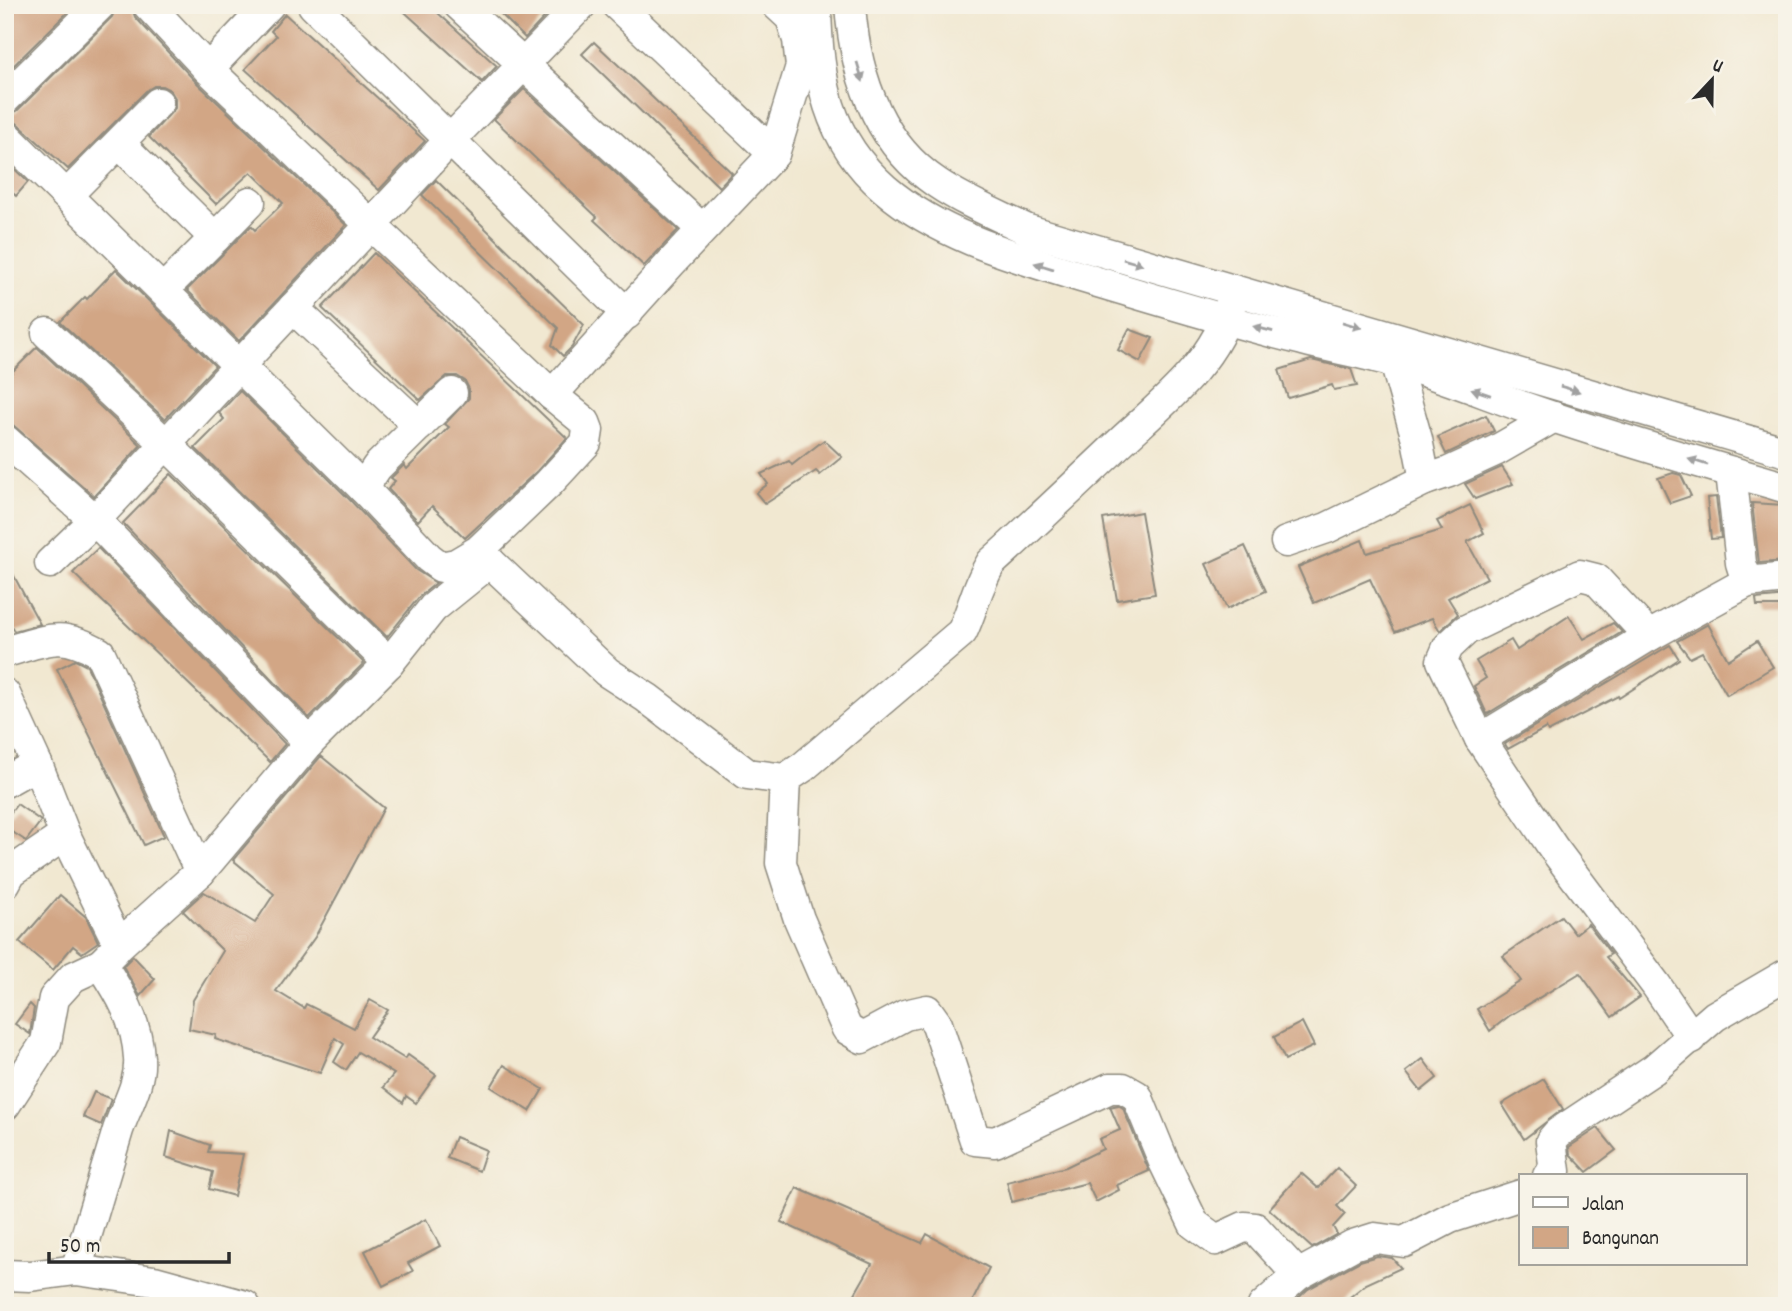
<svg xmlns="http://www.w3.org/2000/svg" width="1792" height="1311" font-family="Dekko,sans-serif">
  <rect width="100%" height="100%" fill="#f7f3e8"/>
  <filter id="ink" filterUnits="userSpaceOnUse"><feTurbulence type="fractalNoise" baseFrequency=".0143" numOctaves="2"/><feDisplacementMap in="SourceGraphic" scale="14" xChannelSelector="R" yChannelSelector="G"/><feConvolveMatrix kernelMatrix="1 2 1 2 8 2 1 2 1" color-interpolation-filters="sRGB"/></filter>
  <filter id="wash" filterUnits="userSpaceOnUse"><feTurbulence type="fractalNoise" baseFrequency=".00686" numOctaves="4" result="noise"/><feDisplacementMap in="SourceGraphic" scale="28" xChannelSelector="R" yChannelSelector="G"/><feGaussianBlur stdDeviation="1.57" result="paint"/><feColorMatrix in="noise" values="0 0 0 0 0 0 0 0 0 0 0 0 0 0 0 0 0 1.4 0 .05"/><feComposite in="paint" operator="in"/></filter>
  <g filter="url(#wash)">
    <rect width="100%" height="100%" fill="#f1e8d1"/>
    <g id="blocks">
      <g fill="#d2a685">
        <polygon points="5,5 75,5 5,74"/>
        <polygon points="117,5 131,5 135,17 195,81 346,225 239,341 187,290 251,226 255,230 283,203 251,172 216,204 149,137 175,108 175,98 170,90 162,86 154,86 146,91 68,169 17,123 5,118 5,116 17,111 112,17"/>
        <polygon points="397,5 429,5 497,66 482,82"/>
        <polygon points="492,5 556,5 525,38"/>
        <polygon points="285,14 425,141 379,190 245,69 276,36 271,31"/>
        <polygon points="594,42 732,173 719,187 582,54"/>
        <polygon points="524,89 678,230 644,266 594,220 597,217 494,119"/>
        <polygon points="5,160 28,182 16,196 5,186"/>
        <polygon points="436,180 584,325 572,347 563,356 552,345 558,328 422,195"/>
        <polygon points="374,253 567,438 537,471 465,538 432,506 418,521 388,489 395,481 391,478 404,465 407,469 449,427 445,424 469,398 469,389 465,381 457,376 447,376 420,400 322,308"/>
        <polygon points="116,269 215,366 165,419 60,322 85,297 87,299"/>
        <polygon points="1129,329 1153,338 1140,362 1118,350"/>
        <polygon points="37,347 141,445 94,496 5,418 5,379"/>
        <polygon points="1311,360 1351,369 1357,386 1334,390 1332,385 1288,398 1279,370"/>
        <polygon points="240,391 350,500 416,570 436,583 419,597 387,637 195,448 224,419 219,413"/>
        <polygon points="1486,415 1494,431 1446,454 1438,437"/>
        <polygon points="824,440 842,457 820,475 816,471 765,504 756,493 768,484 761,474 789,461 792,465"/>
        <polygon points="1502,467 1513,484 1475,499 1465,484"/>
        <polygon points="1673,473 1681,475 1691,496 1670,503 1658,478"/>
        <polygon points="171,474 364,663 309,718 123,523"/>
        <polygon points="1716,497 1721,538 1711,539 1707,498"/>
        <polygon points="1752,503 1784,505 1783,540 1787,561 1759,563"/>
        <polygon points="1470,505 1484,533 1467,542 1487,578 1448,598 1458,614 1440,631 1432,618 1395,632 1370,579 1314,603 1298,567 1362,540 1367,553 1442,530 1437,521"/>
        <polygon points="1141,512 1155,594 1117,600 1103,519"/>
        <polygon points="1245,546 1266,591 1227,609 1206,564"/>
        <polygon points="98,548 285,744 270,762 73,573"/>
        <polygon points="5,559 23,593 40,624 14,631 5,615"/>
        <polygon points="1787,596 1787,606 1757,606 1756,599"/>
        <polygon points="1569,616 1584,639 1613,623 1622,632 1487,714 1474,686 1486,678 1476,661 1511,640 1517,650"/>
        <polygon points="1708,624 1728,660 1757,641 1773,667 1727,695 1702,652 1690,658 1677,641"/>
        <polygon points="1670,645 1679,659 1619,698 1618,696 1548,732 1546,728 1508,749 1505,744"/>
        <polygon points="75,660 87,666 164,836 144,845 57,669"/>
        <polygon points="321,756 384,808 315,937 276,991 304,1008 306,1004 354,1028 370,1000 388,1010 369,1037 405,1059 408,1055 436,1075 416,1103 406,1096 403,1103 383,1087 394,1074 358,1052 346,1070 334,1062 344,1044 335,1038 320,1073 215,1039 216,1035 189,1029 193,1000 223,951 183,911 204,892 255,923 274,894 233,860"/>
        <polygon points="17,804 41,821 26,841 5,827 5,820"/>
        <polygon points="60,895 86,917 98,942 82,953 73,946 53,970 19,942"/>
        <polygon points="1561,916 1575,934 1588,924 1611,954 1606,957 1640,997 1612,1017 1580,973 1509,1016 1490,1031 1477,1009 1521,981 1503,956"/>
        <polygon points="133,956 155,979 140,996 123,966"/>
        <polygon points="30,1004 34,1008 30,1034 15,1024"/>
        <polygon points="1302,1022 1314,1046 1285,1060 1274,1037"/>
        <polygon points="1423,1059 1437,1078 1421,1091 1406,1072"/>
        <polygon points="504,1065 543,1089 530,1111 491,1087"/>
        <polygon points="1544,1079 1563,1109 1524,1139 1502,1104"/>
        <polygon points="94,1092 111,1099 101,1125 83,1117"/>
        <polygon points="1118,1105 1123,1108 1149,1171 1117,1185 1119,1190 1096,1202 1087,1183 1012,1202 1007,1182 1066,1167 1103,1149 1099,1139 1120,1130 1110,1107"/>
        <polygon points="1598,1128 1616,1150 1587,1172 1570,1154 1569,1147"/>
        <polygon points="171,1131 210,1145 208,1152 243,1154 234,1196 209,1189 213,1172 166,1157"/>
        <polygon points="455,1137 486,1150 479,1171 447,1158"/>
        <polygon points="1337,1168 1356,1186 1337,1206 1345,1214 1333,1227 1337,1234 1312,1248 1269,1209 1301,1173 1318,1188"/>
        <polygon points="797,1188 922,1243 927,1234 989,1268 970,1306 848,1306 872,1264 781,1222"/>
        <polygon points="426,1219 440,1246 408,1263 413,1271 383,1286 365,1251"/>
        <polygon points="1377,1256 1392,1258 1401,1268 1366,1284 1339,1306 1290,1306 1308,1289 1360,1261"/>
      </g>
    </g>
  </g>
  <g filter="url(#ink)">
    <use href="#blocks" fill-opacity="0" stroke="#8e8a7e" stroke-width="2"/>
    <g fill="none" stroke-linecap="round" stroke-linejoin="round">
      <g stroke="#8e8a7e" stroke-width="33">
        <g id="minor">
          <polyline points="313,5 627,314"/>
          <polyline points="459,5 702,229"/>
          <polyline points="617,5 774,154"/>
          <path d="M816,5c1,73 11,134 69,184 57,49 135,69 206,91 70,21 141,43 212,60 30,8 61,13 91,22 54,15 106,38 159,55 77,26 156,48 234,71"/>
          <path d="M850,5c5,69 26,137 87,178 28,19 60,32 91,47l759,222"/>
          <polyline points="208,69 269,5"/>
          <polyline points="5,99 100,5"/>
          <polyline points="5,135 363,488 429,558 441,567 456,564 478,551 549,483 586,443 588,430 585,422 552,395 371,225 208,69 148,5"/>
          <polyline points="119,143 215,238 250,202"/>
          <polyline points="67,195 158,103"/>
          <polyline points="163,290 215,238"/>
          <polyline points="293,308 419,426"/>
          <polyline points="47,333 165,443 389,663"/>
          <polyline points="1395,362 1417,439 1425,480"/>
          <polyline points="552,395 671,263 774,154 801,66 798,40 791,18 777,5"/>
          <polyline points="5,440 95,520 450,140 581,5"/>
          <polyline points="1731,472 1741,563 1747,582 1787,578"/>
          <polyline points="363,488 377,467 452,393"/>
          <polyline points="1286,542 1327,528 1425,480 1449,472 1497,450 1554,417"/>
          <path d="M490,562l117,110 40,26 100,76 38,5 18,-12 159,-135c11,-23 15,-47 29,-69 41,-37 81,-75 121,-113 44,-42 104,-86 119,-147"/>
          <polyline points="50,563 95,520 309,743"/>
          <polyline points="1649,636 1596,579 1580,575 1466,630 1448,647 1442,661 1480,739 1554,849 1656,985 1692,1038"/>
          <path d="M5,652c43,-12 54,-22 95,1l100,219"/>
          <polyline points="5,694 37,764 65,835 119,945 200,872 309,743 389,663 433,608 490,562 485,557"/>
          <polyline points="1480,739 1649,636 1747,582"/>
          <polyline points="785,779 781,863 799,919 847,1029 862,1038 905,1015 927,1010 937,1024 975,1140 995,1142 1110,1088 1123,1088 1137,1096 1164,1162 1194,1224 1216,1240 1244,1227 1255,1228 1298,1275"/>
          <polyline points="5,782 37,764"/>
          <polyline points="5,883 11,872 65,835"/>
          <polyline points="5,1105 46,1042 54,998 73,977 101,964 115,950"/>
          <polyline points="1548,1176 1555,1171 1551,1141 1558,1133 1654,1069 1715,1016 1787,974"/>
          <path d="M76,1270c14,-47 28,-94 42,-140 8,-24 23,-47 21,-72 -2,-37 -18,-64 -38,-94"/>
          <polyline points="5,1275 30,1276 76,1270 154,1281 245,1306"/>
          <polyline points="1263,1306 1298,1275 1353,1245 1375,1238 1404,1242 1450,1218 1521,1195"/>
        </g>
      </g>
      <use href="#minor" stroke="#fff" stroke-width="30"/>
    </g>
    <defs><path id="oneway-solid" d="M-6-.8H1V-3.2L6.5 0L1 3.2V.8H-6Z" transform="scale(1.75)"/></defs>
    <g fill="#a0a0a0">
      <use href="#oneway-solid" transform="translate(860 72) rotate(73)"/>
      <use href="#oneway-solid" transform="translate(1133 262) rotate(16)"/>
      <use href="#oneway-solid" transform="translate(1044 266) rotate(-163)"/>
      <use href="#oneway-solid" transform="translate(1352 325) rotate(17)"/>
      <use href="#oneway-solid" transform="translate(1263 329) rotate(-165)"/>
      <use href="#oneway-solid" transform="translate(1570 389) rotate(16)"/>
      <use href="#oneway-solid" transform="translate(1481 392) rotate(-161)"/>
      <use href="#oneway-solid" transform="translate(1698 462) rotate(-163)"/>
    </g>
  </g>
  <rect width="1792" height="1311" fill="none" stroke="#f7f3e8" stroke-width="28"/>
  <rect x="1519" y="1174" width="228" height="91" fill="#f7f3e8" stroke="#a5a39c" stroke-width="2"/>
  <rect x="1533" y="1197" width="35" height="10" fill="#ffffff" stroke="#a5a39c" stroke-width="2"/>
  <text x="1582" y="1210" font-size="21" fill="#2b2b2b">Jalan</text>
  <rect x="1533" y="1227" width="35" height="21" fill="#d2a685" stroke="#a5a39c" stroke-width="2"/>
  <text x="1582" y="1244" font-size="21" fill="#2b2b2b">Bangunan</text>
  <g transform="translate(1712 80) rotate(22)" stroke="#f7f3e8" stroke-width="5" paint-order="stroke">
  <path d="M0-5L12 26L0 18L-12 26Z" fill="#2b2b2b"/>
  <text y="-10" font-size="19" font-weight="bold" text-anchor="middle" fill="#2b2b2b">U</text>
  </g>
  <path d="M49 1252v10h180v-10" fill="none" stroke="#2b2b2b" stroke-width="3.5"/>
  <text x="60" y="1252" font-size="21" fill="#2b2b2b" stroke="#f7f3e8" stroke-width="5" paint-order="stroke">50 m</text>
</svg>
